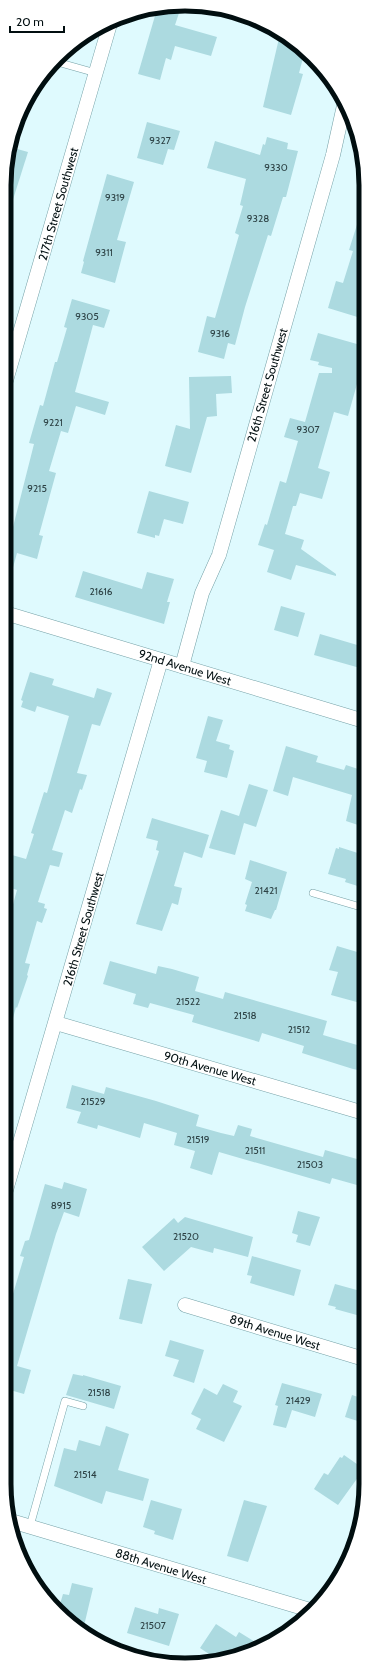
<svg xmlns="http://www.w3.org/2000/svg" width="370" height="1669" font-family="Cabin,sans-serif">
  <rect width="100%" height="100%" fill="#dffafe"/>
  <g fill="#acdae0">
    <polygon points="181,7 175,25 217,37 211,56 175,46 171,60 166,58 160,80 138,74 157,9"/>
    <polygon points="280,34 315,60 314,61 303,58 299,73 303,74 291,115 263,107"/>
    <polygon points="147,122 180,131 174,150 168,149 163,165 137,158"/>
    <polygon points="267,137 288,143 287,149 298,151 286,197 283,197 271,236 268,235 245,307 235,345 228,343 224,359 198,352 207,316 215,318 239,235 235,233 243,206 240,205 246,179 207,168 215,141 260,155 263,144 265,145"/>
    <polygon points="10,147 28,152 10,209 6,209 6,161"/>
    <polygon points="107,174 134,182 117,240 126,242 115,283 81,273 84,262 83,261"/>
    <polygon points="361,212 364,212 364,319 328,308 336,281 343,283 353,251 349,250"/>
    <polygon points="72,299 110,310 104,328 93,325 75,392 109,402 105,415 76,406 68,433 61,431 49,471 56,473 39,535 43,536 37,559 17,553 9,582 5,581 5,536 8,526 13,527 34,444 29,443 40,405 43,406 55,362 57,362 67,328 64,327"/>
    <polygon points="318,333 364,346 364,359 348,416 334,412 318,468 330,472 322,499 300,493 296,506 293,506 285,534 304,540 301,549 336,574 336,576 296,565 291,580 267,572 274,550 258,545 265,524 267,525 280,481 286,483 298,441 284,437 290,418 305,422 319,373 332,373 332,368 318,365 319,362 310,360"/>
    <polygon points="231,376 232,393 216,394 217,416 207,417 191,473 165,466 176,425 190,429 189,377"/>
    <polygon points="149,491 189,502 183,524 164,519 159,536 155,535 155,538 137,533"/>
    <polygon points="83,571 142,589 147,572 174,579 167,602 170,602 164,624 75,597"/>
    <polygon points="281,606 305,613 298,637 274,630"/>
    <polygon points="320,634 364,647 360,668 314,655"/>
    <polygon points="30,672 54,679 52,685 94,698 97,688 112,693 100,726 92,724 77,773 87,775 82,790 80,789 72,813 65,810 52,850 63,853 59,867 50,865 38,902 45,904 44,908 47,909 42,923 37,921 25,963 30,964 27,975 28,976 17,1008 16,1007 9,1033 5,1032 5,968 11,949 5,947 5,933 17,890 5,886 5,853 26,859 34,834 31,833 44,792 47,793 69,716 37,706 35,712 21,707 23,701 21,700"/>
    <polygon points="208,716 223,720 216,741 230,745 229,749 234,751 227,778 204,772 207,761 196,758"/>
    <polygon points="286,746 318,756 316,762 344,770 346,765 358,769 359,766 364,767 364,827 346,821 352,795 293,777 288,796 273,791"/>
    <polygon points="249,784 268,790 256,827 244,823 235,855 209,848 221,810 239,816"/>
    <polygon points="152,818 209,835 202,858 184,852 174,886 182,888 178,905 172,903 162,931 136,924 159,851 156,850 158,841 146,838"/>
    <polygon points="339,847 364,855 364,888 345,882 346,879 328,874 336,848 339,849"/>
    <polygon points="250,860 287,872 276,910 275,910 271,919 245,911 247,905 245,904 252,882 245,879"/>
    <polygon points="337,946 364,954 364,1004 331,995 338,972 329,970"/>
    <polygon points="110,961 156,974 158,966 172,969 199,977 195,991 223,999 225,992 327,1021 323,1035 364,1047 364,1071 353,1069 302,1053 304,1046 262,1033 259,1042 192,1022 194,1015 150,1003 148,1008 133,1004 136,994 103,984"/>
    <polygon points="72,1085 104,1094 106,1087 156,1101 199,1115 196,1126 221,1133 234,1136 238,1125 252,1129 250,1136 323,1157 325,1150 364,1161 364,1187 332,1178 330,1184 219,1152 212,1175 190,1168 195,1151 174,1145 177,1133 144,1123 140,1138 98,1125 97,1129 77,1123 81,1112 66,1108"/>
    <polygon points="64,1182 87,1189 79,1217 64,1212 56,1234 17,1366 31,1370 24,1394 10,1390 8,1397 4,1397 4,1324 24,1257 20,1256 25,1241 29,1240 45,1184 62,1189"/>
    <polygon points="298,1211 320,1217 310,1246 296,1242 298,1235 292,1233"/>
    <polygon points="185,1217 253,1237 248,1257 214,1248 213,1253 191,1247 164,1271 142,1247 174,1218 178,1223"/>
    <polygon points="252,1256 301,1270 294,1296 250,1283 252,1276 247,1275"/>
    <polygon points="128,1279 152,1284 142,1324 119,1319"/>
    <polygon points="335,1284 364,1292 364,1317 335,1309 336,1307 328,1305"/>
    <polygon points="170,1340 204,1350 194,1383 173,1376 179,1360 165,1356"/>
    <polygon points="73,1374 83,1376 83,1375 121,1386 114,1409 66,1395"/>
    <polygon points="282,1383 322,1394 315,1417 292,1410 286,1428 273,1425 278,1406 275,1405"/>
    <polygon points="223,1384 238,1391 233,1402 242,1406 224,1442 196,1429 201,1419 191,1414 204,1388 217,1395"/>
    <polygon points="352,1395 364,1399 364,1423 345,1417"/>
    <polygon points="106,1426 129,1434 118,1470 149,1479 143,1501 106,1491 102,1504 54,1486 64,1448 76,1451 79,1440 100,1446"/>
    <polygon points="344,1455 364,1469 338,1505 314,1489 324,1473 328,1475 340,1457 342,1458"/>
    <polygon points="151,1500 182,1509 173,1540 154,1534 155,1531 143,1527"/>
    <polygon points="244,1500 267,1506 248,1562 227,1556"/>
    <polygon points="72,1583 93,1588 83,1630 58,1611 63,1594 69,1595"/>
    <polygon points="135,1607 158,1614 159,1608 179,1614 169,1646 127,1633"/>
    <polygon points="216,1624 236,1637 239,1632 260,1645 232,1659 218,1660 200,1648"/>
  </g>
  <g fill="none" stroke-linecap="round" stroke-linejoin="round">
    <g stroke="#75a1a7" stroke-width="8">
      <g id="lane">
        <polyline points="57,62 96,73"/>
        <polyline points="313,893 364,908"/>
        <polyline points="30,1526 65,1401 83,1406"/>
      </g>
    </g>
    <g stroke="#75a1a7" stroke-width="15">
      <g id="street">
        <polyline points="5,384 110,24"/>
        <polyline points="5,613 364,721"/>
        <polyline points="182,666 202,593 219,555 333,155 345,101"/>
        <polyline points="56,1023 364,1113"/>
        <polyline points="4,1197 161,660"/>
        <polyline points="185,1305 364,1359"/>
        <polyline points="11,1521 310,1610"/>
      </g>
    </g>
    <use href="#lane" stroke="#fff" stroke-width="7"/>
    <use href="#street" stroke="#fff" stroke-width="14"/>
  </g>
  <g text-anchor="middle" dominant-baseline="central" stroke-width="3" stroke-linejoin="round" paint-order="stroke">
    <g font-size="10" fill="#2c4144">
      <text x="160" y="140">9327</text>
      <text x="276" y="167">9330</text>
      <text x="115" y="197">9319</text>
      <text x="258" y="218">9328</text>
      <text x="104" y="252">9311</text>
      <text x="87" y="316">9305</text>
      <text x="220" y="333">9316</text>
      <text x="53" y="422">9221</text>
      <text x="308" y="429">9307</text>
      <text x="37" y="488">9215</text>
      <text x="101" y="591">21616</text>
      <text x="266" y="890">21421</text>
      <text x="188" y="1001">21522</text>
      <text x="245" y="1015">21518</text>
      <text x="299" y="1029">21512</text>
      <text x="93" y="1101">21529</text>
      <text x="198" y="1139">21519</text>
      <text x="255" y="1150">21511</text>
      <text x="310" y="1164">21503</text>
      <text x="61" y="1205">8915</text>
      <text x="186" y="1236">21520</text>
      <text x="99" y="1392">21518</text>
      <text x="298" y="1400">21429</text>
      <text x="85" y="1474">21514</text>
      <text x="153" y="1625">21507</text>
    </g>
    <g font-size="12" fill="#010e10" stroke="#fff">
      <text transform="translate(58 204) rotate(-74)">217th Street Southwest</text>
      <text transform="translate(267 385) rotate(-74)">216th Street Southwest</text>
      <text transform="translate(185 667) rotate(17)">92nd Avenue West</text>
      <text transform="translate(83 929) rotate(-74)">216th Street Southwest</text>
      <text transform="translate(210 1068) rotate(16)">90th Avenue West</text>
      <text transform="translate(275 1332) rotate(17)">89th Avenue West</text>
      <text transform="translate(161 1566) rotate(17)">88th Avenue West</text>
    </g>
  </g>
  <path d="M0 0H370V1669H0ZM185 11H185A174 174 0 0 1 359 185V1484A174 174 0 0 1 185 1658H185A174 174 0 0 1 11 1484V185A174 174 0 0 1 185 11Z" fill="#fff" fill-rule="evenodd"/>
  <path fill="none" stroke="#010e10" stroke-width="5" d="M185 11H185A174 174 0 0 1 359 185V1484A174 174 0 0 1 185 1658H185A174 174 0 0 1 11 1484V185A174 174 0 0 1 185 11Z"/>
  <path d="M10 26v6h54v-6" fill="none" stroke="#010e10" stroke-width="2"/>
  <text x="16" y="26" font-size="12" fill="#010e10" stroke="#ffffff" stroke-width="3" paint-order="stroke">20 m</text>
</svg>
